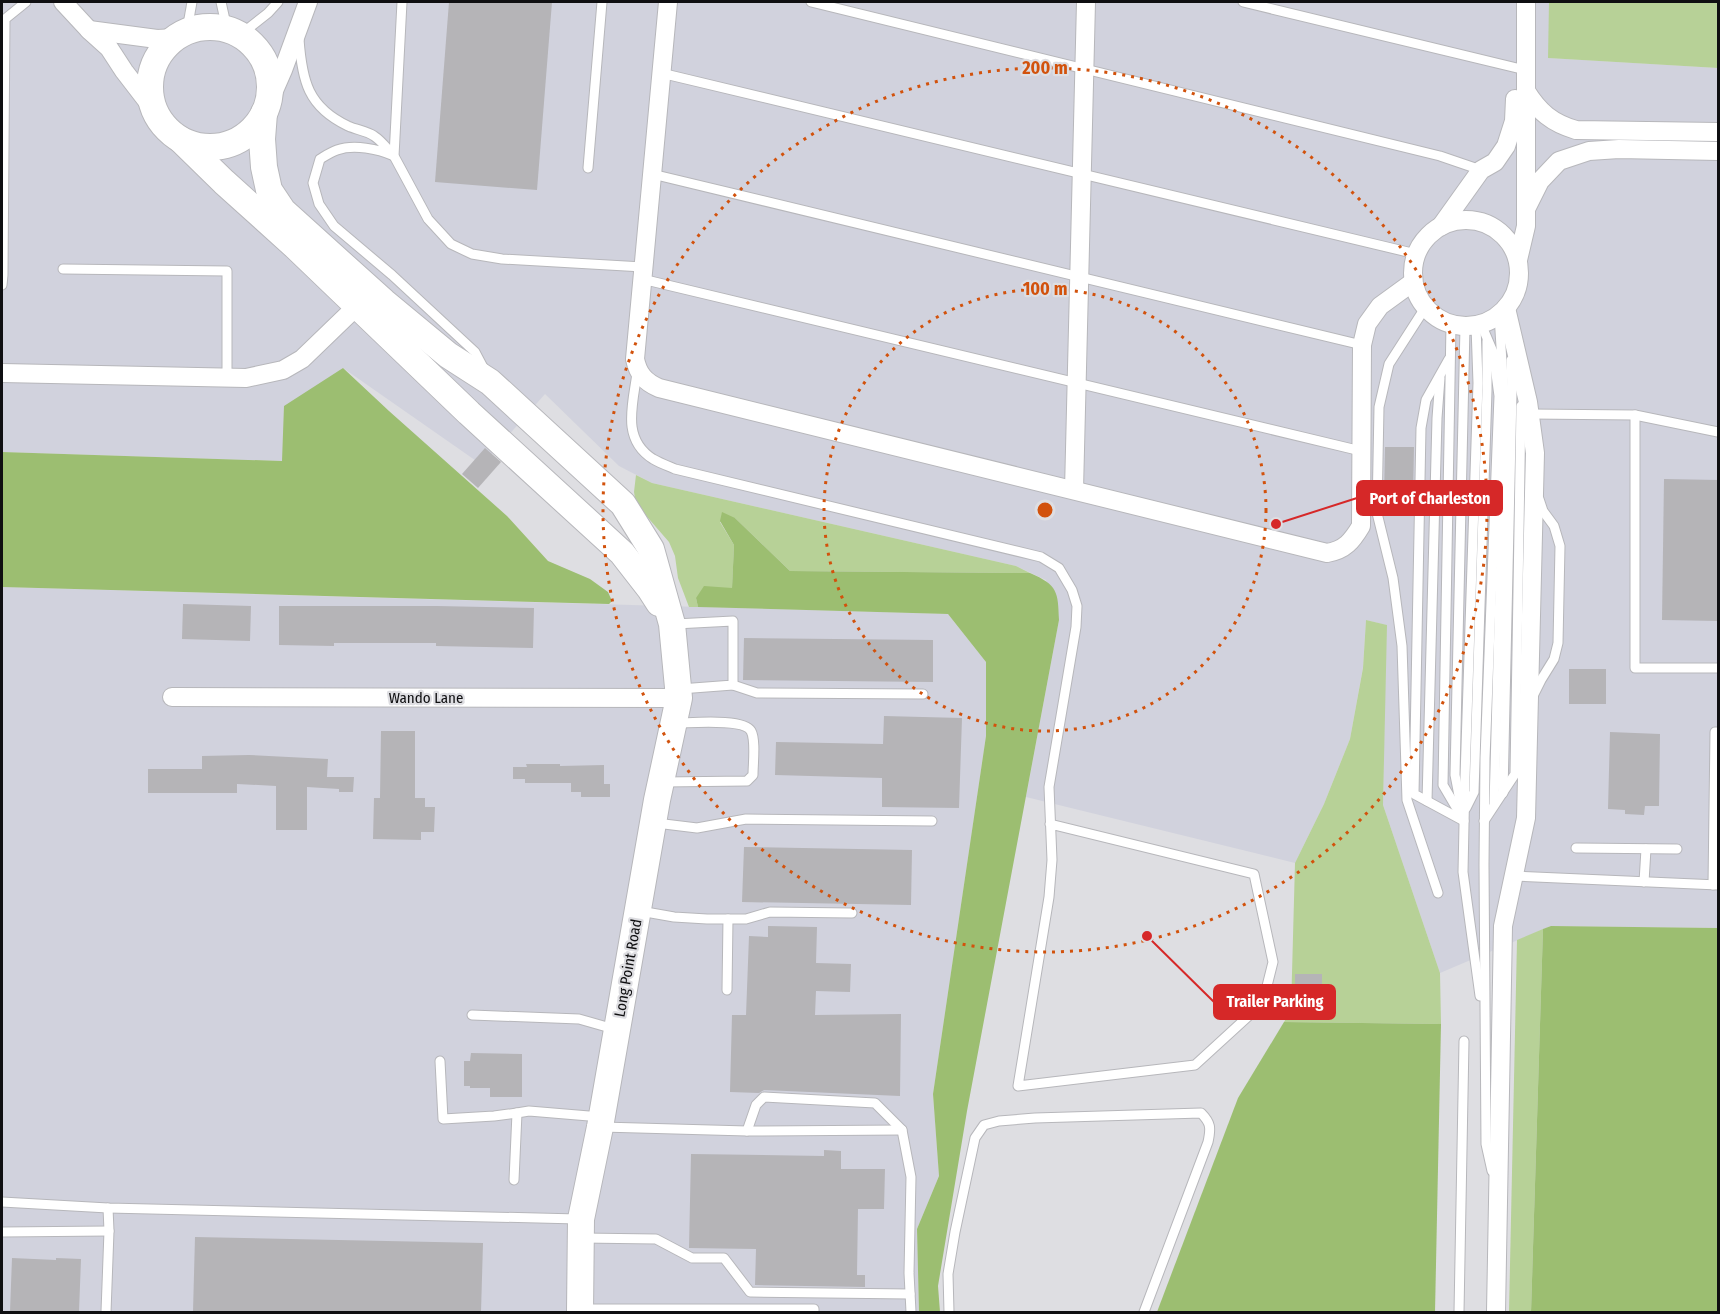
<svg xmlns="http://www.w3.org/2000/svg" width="1720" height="1314" font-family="'Fira Sans Condensed',sans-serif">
  <rect width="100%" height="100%" fill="#dedee2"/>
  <g fill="#d1d2dd">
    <polygon points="2,2 1549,2 1549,58 1718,68 1718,928 1551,926 1440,973 1383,805 1386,625 1366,620 1363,667 1350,739 1324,804 1295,863 1026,797 1059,620 1046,580 1016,566 652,483 619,466 545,394 482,465 343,368 282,461 2,452"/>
    <polygon points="2,587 948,614 986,662 986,736 933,1094 939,1176 917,1229 919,1312 2,1312"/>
  </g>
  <g fill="#b7d197">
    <polygon points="1549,2 1718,2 1718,68 1548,58"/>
    <polygon points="636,475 652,483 1016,566 1030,573 790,571 735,518 720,522 734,545 732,589 696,598 698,607 689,607 678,578 675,556 669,542 636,504 634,492"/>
    <polygon points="1366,620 1387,625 1383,805 1440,973 1441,1024 1284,1022 1291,1010 1295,863 1324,804 1350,739 1363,668"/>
    <polygon points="1543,929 1531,1312 1509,1312 1517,940"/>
  </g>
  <g fill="#9cbe71">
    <polygon points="343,368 389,411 507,516 548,561 590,579 608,592 612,601 609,604 2,587 2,452 282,461 284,406"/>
    <path d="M722,512l13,6 55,53 240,2c28,12 28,19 29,47l-92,491 -29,175 2,26h-21l-2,-83 22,-53 -6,-82 53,-358v-74l-38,-48 -250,-7 -2,-9 8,-12 28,2 2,-43 -14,-24z"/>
    <polygon points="1551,926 1718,928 1718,1312 1531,1312 1543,929"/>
    <polygon points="1284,1022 1441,1024 1435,1312 1157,1312 1238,1098"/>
  </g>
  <g fill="#b5b4b7">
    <polygon points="449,2 552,2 537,190 435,182"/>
    <polygon points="1385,447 1414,447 1413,497 1384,496"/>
    <polygon points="485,448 501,462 478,488 462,474"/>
    <polygon points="1664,479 1719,480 1719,621 1662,620"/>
    <polygon points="183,604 251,606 250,641 182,639"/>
    <polygon points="279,606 437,606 534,608 533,648 436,646 436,643 334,643 334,646 279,645"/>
    <polygon points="744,638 933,640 933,682 743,680"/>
    <rect x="1569" y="669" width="37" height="35"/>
    <polygon points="884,716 962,718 959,808 882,807 882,778 775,775 776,742 883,744"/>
    <polygon points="381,731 415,731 415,798 425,798 425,807 435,807 434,832 421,832 421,840 373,839 374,798 380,798"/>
    <polygon points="1610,732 1660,734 1659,806 1645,806 1644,815 1625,814 1625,810 1608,809"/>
    <polygon points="249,755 328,759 327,777 354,777 353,792 339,792 339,789 307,787 307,830 276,830 276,786 237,784 237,793 148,793 148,769 202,769 202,756"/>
    <polygon points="526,764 560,764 560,766 604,765 604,784 610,784 610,797 581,797 581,792 571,792 571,783 525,783 525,779 513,779 513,767 527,767"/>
    <polygon points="744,847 912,850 911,905 742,902"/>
    <polygon points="768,926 817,927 816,963 851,964 850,992 816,991 815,1015 901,1014 900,1096 764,1090 759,1093 730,1092 732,1015 746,1015 749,936 768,937"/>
    <polygon points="1295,974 1322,974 1322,1002 1295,1001"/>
    <polygon points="471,1053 522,1054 522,1097 490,1097 490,1088 470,1088 470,1086 464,1086 464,1061 470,1061"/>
    <polygon points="824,1150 841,1151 841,1169 885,1169 884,1209 858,1209 857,1275 865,1275 865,1287 755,1285 756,1249 689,1248 691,1154 824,1156"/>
    <polygon points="195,1237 483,1243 481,1312 193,1312"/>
    <polygon points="12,1258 56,1260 56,1258 81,1259 79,1312 10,1312"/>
  </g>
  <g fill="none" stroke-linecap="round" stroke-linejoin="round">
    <g stroke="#b7b7bb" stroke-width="11">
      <g id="service">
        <polyline points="221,2 227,29"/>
        <polyline points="402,2 394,156 428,219 451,244 472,254 502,259 643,267"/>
        <polyline points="811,2 1440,156 1481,170"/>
        <polyline points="1243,2 1517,68"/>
        <polyline points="187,30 192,2"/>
        <polyline points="240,35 268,13 278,2"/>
        <path d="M299,39c3,42 9,68 49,87 9,4 19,5 26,10 8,5 14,14 20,20 -16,-7 -40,-12 -57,-6 -6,2 -12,6 -17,9l-7,24 6,21 15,22 58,49 83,77 9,17"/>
        <polyline points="661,73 1416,254"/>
        <polyline points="588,168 602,2"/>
        <polyline points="652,174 1362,345"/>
        <polyline points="63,269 227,271 227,378"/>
        <polyline points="642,279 1361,451"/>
        <polyline points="2,285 3,275 5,19 26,2"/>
        <polyline points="1425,308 1389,364 1379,407 1377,513 1393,578 1402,646 1407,800 1438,893"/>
        <polyline points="1451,324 1443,785 1463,819"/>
        <polyline points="1481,324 1493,352 1499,396 1485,758 1484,865 1486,1144 1492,1171"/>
        <polyline points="1476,326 1478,383 1465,777 1463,872 1480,996"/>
        <polyline points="1449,359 1426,400 1421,428 1414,794 1464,821"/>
        <path d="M637,373c-4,31 -16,66 16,86 7,4 15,7 22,10l366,88 18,11 13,22 5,16 -1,21 -27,160 3,73 -3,37 -31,189 177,-21 59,-54 13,-25 6,-24 -19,-88 -204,-50"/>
        <polyline points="1530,414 1635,415 1718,432"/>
        <polyline points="1635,415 1635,668 1718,668"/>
        <polyline points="675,624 733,621 733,685 680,689"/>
        <polyline points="733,685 757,693 923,694"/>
        <polyline points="1533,696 1541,680 1554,659 1558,643 1560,546 1554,526 1543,511 1539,499"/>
        <path d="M663,782l84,-1 6,-6c0,-11 3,-35 -2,-44 -7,-13 -60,-8 -75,-8"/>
        <polyline points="1503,793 1512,392 1511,360"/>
        <polyline points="1427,801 1437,418 1440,378"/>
        <polyline points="1460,801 1455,775 1465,326"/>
        <polyline points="1494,805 1505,410 1499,315"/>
        <polyline points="1466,808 1474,792 1487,390 1487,341"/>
        <polyline points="1484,821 1515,774 1521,406"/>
        <polyline points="656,823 697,828 746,819 932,821"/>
        <polyline points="1576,848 1677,849"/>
        <polyline points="1514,876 1718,885"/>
        <polyline points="1644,882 1646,849"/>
        <polyline points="1713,885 1715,732 1718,732"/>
        <polyline points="640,911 674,917 707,919 746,919 770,912 852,913"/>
        <polyline points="727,990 728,919"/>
        <polyline points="472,1015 579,1019 614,1029"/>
        <polyline points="440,1061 443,1119 494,1116 517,1113"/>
        <polyline points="602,1127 747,1131 902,1130"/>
        <polyline points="747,1131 756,1105 764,1097 875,1103 902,1130 911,1177 909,1273 911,1312"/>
        <polyline points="514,1180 517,1113 529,1111 601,1117"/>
        <polyline points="2,1202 108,1208 578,1219"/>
        <polyline points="2,1232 109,1231"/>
        <polyline points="582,1238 656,1239 692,1258 724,1258 750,1292 910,1294"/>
        <polyline points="583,1309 814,1309 814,1312"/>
        <polyline points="106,1312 109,1231 108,1208"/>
        <path d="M949,1312l-1,-38 7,-42 20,-94 9,-13 15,-4 36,-3 166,-5c10,10 10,15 7,29l-64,170"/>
        <polyline points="1459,1312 1464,1041"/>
      </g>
    </g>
    <g stroke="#b7b7bb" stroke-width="20">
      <g id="minor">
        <polyline points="63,2 89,30 109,48 124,71 154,110"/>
        <path d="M668,2l-33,357c3,15 10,23 24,29l668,165c18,-3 25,-12 34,-27l1,-181 5,-21 13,-18 33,-24"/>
        <polyline points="89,30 157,39 176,38"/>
        <path d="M1526,91c13,21 26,32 50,39l142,2"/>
        <polyline points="269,102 283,70 308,2"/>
        <polyline points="1527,207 1540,181 1559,161 1589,151 1619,149 1718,151"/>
        <circle cx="1466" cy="273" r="53"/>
        <polyline points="1441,226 1481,170 1495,162 1506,146 1514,121 1515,99"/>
        <polyline points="1518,260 1526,226 1526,2"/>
        <polyline points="2,373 246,378 283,370 302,359 358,305"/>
        <polyline points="1074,490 1086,2"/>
        <polyline points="172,697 679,698"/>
        <polyline points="1496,1312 1503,926 1526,818 1535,453 1528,402 1506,308"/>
      </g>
    </g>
    <g stroke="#b7b7bb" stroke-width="28">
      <g id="secondary">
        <circle cx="210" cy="87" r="60"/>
        <polyline points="264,113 262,139 264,167 269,190 283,211 384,302 448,355 490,382 623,504 651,549 672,624 679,698 657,800 600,1127 581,1219 580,1312"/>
        <polyline points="181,140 224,182 295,246 469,413 622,553 650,589 659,603"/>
      </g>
    </g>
    <use href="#service" stroke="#fff" stroke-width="9"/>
    <use href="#minor" stroke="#fff" stroke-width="18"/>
    <use href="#secondary" stroke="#fff" stroke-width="26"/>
  </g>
  <g fill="none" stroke="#d2520c" stroke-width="3" stroke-dasharray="3 6">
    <circle cx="1045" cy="510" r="221"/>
    <circle cx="1045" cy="510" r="442"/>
  </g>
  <g text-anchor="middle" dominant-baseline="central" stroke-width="4.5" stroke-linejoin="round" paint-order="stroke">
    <g font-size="15" fill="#0f0f11" stroke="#dedee2">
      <text x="426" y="698">Wando Lane</text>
      <text transform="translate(628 968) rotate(-80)">Long Point Road</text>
    </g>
  </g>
  <circle cx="1045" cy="510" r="9" fill="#d2520c" stroke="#dedee2" stroke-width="3"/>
  <g font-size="18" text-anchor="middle" font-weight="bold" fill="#d2520c" stroke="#dedee2" stroke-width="4.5" stroke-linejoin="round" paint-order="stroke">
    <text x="1045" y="74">200 m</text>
    <text x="1045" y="295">100 m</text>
  </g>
  <path fill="none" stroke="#d62828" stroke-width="2" d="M1276 524L1357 498M1147 936L1214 1002"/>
  <g fill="#d62828" stroke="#dedee2" stroke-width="2">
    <circle cx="1276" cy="524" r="6"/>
    <circle cx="1147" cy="936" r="6"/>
  </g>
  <g fill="#d62828" stroke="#d62828" stroke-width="2">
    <rect x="1357" y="481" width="145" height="34" rx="6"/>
    <rect x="1214" y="985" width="121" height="34" rx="6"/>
  </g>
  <g font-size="16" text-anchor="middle" font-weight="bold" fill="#fff">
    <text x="1430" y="504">Port of Charleston</text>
    <text x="1275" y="1007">Trailer Parking</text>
  </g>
  <rect width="1720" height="1314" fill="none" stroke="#0f0f11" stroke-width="6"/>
</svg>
